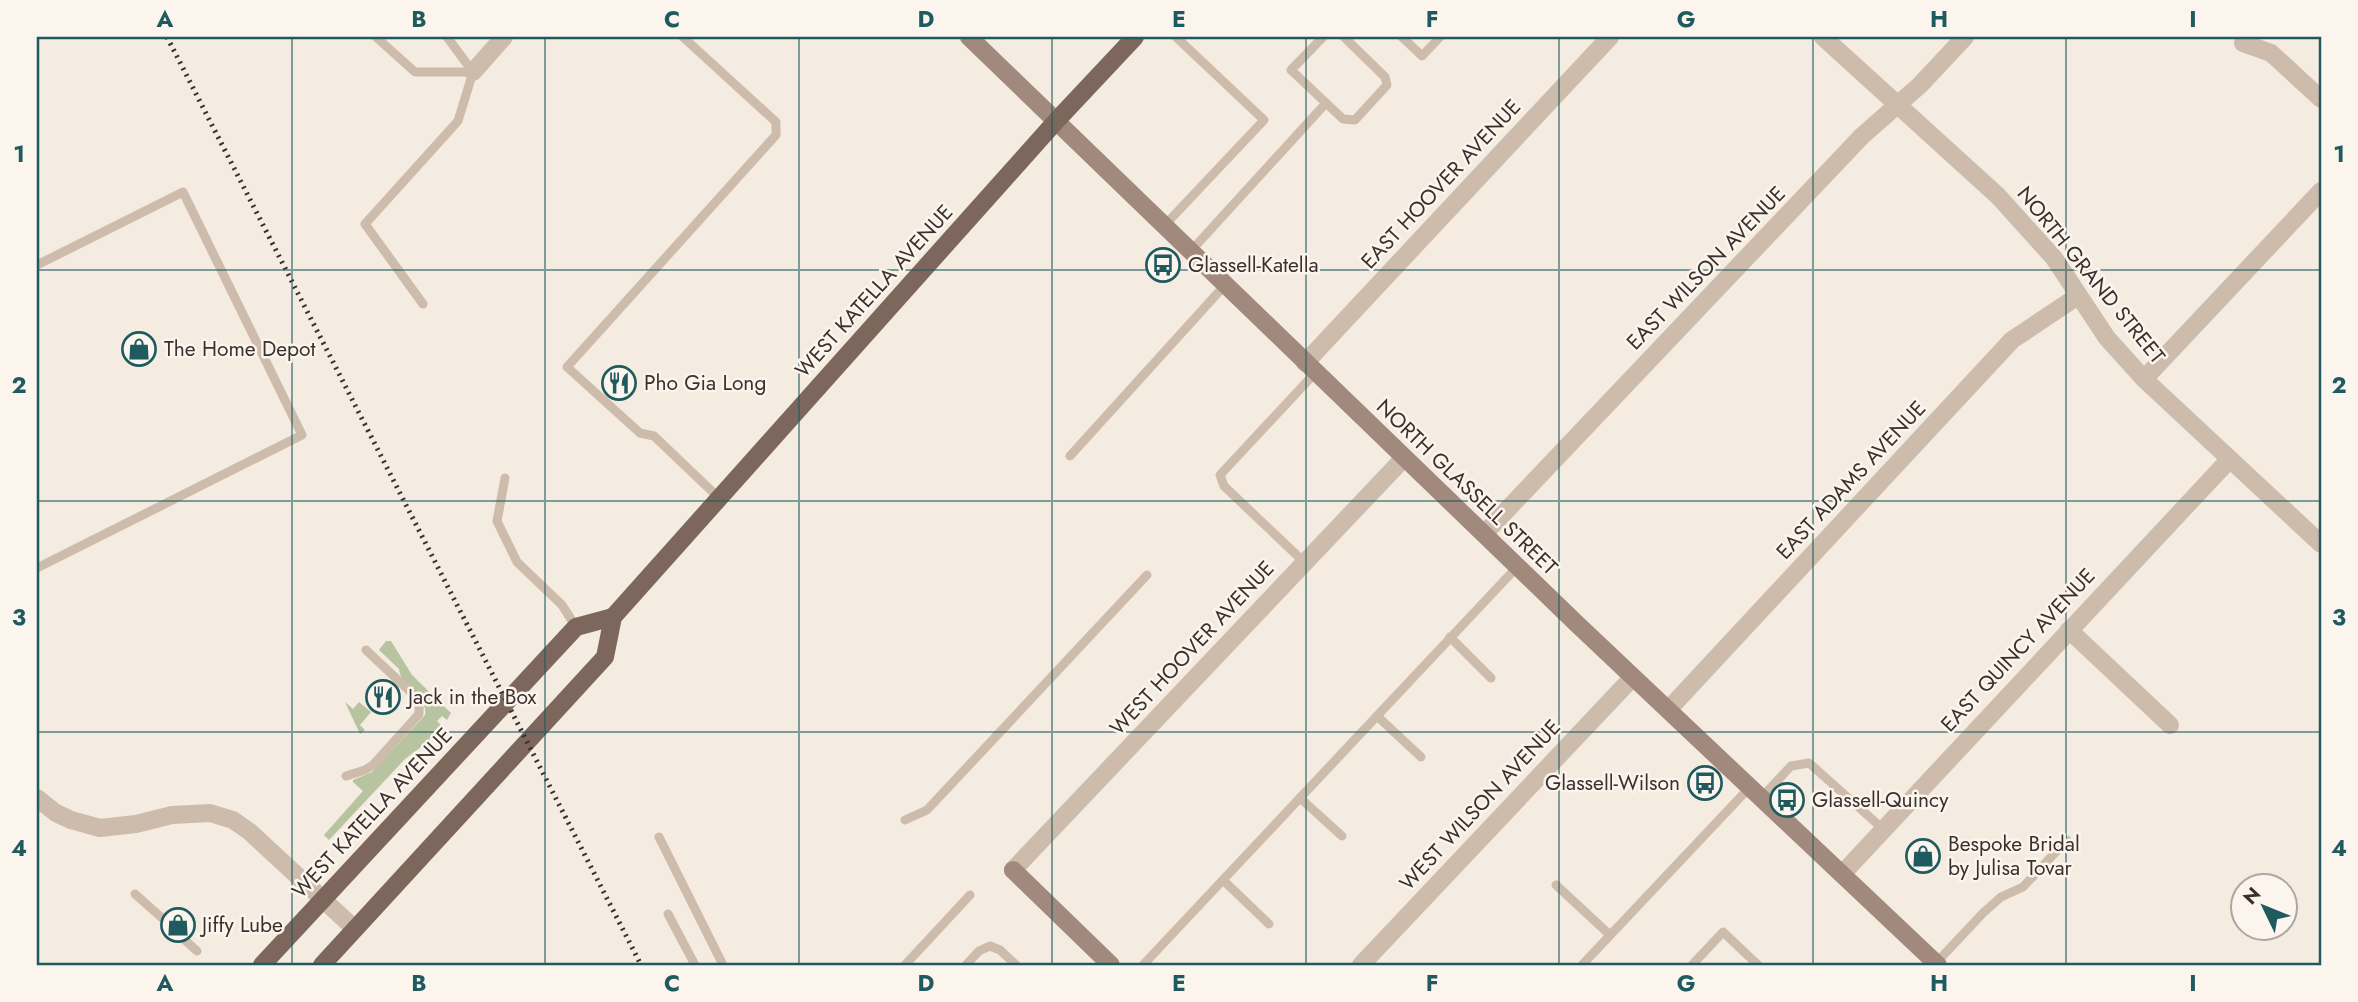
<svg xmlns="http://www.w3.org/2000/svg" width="2358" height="1002" font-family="Jost,sans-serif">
  <rect width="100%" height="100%" fill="#f4ebe1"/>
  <g fill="#b8c4a0">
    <path d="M386,641h5l21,34 39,38 -4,7 -5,-4 -5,5 5,5 -17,18 -20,15 -76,81 -5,-5 39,-44 -10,-9v-2l19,-8 53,-57c3,-22 -24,-27 -26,-46l-20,-19z"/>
    <polygon points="345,702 353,709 359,702 371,712 360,725 365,730 360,734"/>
  </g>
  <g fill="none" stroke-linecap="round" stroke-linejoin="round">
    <g stroke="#cdbbac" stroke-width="9">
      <polyline points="376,37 415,72 473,72"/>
      <polyline points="447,37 473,72"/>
      <polyline points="683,37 776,122 776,135 567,367 640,433 654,436 719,498"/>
      <polyline points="1402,37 1422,56 1440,37"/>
      <polyline points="1326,103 1343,119 1355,120 1387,85 1385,77 1344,37"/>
      <polyline points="1164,226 1264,120 1176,37"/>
      <polyline points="1190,252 1326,103 1291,70 1323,37"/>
      <polyline points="37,265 183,192 302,435 37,568"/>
      <polyline points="423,304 365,224 458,121 473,72"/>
      <polyline points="1070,456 1225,285"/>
      <polyline points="505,478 497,521 517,562 562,605 576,627"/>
      <polyline points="1304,562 1224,486 1220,475 1315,373"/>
      <polyline points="1450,637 1491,678"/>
      <polyline points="1377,716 1421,757"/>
      <polyline points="346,776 365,770 373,765 419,714 419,702 415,696 366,650"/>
      <polyline points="1762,797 1791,766 1809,763 1883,829"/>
      <polyline points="1300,798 1342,836"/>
      <polyline points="905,820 927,810 1147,575"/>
      <polyline points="659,837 723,965"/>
      <polyline points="1223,880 1269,924"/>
      <polyline points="1556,885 1610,935"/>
      <polyline points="135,894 162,918"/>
      <polyline points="668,914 695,965"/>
      <polyline points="186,941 197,951"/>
      <polyline points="1936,963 1983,913 2001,897 2023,887 2067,840"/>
      <polyline points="905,965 970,895"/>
      <polyline points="966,965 979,951 990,946 1000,950 1016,965"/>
      <polyline points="1143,965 1517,567"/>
      <polyline points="1582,965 1750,787"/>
      <polyline points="1692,965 1723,932 1758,965"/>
    </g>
    <g stroke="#cdbbac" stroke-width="18">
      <polyline points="1823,37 1998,196 2054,258 2107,338 2144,379 2321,544"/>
      <polyline points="2243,43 2271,53 2321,99"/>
      <polyline points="473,72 504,37"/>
      <polyline points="1305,363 1610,37"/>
      <polyline points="2144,379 2321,191"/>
      <polyline points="1484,534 1862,136 1920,85 1965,37"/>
      <polyline points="2069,630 2170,725"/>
      <polyline points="1668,710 2012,340 2078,296"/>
      <polyline points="37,798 56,813 71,820 100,828 136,824 172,815 210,813 233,820 250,832 355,929"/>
      <polyline points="1013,870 1404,458"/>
      <polyline points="1843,873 2229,460"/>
      <polyline points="1361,965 1633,677"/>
    </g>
    <g stroke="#a18a7d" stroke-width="18">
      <polyline points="969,37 1577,624 1938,965"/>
      <polyline points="1013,870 1111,965"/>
    </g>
    <g stroke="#7d675c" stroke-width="18">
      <polyline points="262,965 576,627 613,617"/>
      <polyline points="322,965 605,657 613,617 1057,120 1135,37"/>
    </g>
    <polyline stroke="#3b302b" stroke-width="5" stroke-dasharray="2 5" stroke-linecap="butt" points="167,37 641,965"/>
  </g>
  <path fill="none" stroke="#1f5a5e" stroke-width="2" stroke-opacity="0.55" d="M292,37v928M545,37v928M799,37v928M1052,37v928M1306,37v928M1559,37v928M1813,37v928M2066,37v928M37,270h2284M37,501h2284M37,732h2284"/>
  <defs>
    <g id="bus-ring" transform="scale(1.75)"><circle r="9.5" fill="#fbf5ee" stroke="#1f5a5e" stroke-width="1.5"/><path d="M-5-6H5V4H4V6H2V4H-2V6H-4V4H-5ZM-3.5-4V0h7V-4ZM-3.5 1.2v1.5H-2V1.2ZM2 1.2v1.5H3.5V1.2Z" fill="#1f5a5e"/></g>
    <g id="shop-ring" transform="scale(1.75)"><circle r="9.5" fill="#fbf5ee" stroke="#1f5a5e" stroke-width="1.5"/><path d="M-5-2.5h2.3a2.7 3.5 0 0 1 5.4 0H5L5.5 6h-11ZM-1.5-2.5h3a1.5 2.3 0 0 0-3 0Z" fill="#1f5a5e"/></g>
    <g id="restaurant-ring" transform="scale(1.75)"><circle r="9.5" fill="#fbf5ee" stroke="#1f5a5e" stroke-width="1.5"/><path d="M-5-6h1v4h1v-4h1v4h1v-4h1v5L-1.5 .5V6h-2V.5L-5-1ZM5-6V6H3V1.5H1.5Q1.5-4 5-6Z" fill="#1f5a5e"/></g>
  </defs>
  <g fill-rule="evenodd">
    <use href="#bus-ring" x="1163" y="265"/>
    <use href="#shop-ring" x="139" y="349"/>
    <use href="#restaurant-ring" x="619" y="383"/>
    <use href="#restaurant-ring" x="383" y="697"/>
    <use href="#bus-ring" x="1705" y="783"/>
    <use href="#bus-ring" x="1787" y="800"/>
    <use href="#shop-ring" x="1923" y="856"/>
    <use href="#shop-ring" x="178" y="925"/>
  </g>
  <g text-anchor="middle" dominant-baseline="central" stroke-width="5" stroke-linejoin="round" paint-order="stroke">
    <g font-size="21" fill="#3b302b" stroke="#fbf5ee">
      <text transform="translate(1441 184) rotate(-47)">EAST HOOVER AVENUE</text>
      <text transform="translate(1706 268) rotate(-46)">EAST WILSON AVENUE</text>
      <text transform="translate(2091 275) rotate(51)">NORTH GRAND STREET</text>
      <text transform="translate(874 291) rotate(-48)">WEST KATELLA AVENUE</text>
      <text transform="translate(1851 480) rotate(-47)">EAST ADAMS AVENUE</text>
      <text transform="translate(1467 487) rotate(44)">NORTH GLASSELL STREET</text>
      <text transform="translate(1192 648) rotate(-47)">WEST HOOVER AVENUE</text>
      <text transform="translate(2018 650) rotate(-47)">EAST QUINCY AVENUE</text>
      <text transform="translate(1480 805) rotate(-47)">WEST WILSON AVENUE</text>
      <text transform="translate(372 813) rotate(-47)">WEST KATELLA AVENUE</text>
    </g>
    <g font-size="21" fill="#3b302b" stroke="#fbf5ee" text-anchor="start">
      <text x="1188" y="265">Glassell-Katella</text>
      <text x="164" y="349">The Home Depot</text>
      <text x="644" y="383">Pho Gia Long</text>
      <text x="408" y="697">Jack in the Box</text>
      <text x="1680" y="783" text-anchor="end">Glassell-Wilson</text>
      <text x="1812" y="800">Glassell-Quincy</text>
      <text x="1948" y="844">Bespoke Bridal<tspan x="1948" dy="24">by Julisa Tovar</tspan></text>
      <text x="202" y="925">Jiffy Lube</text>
    </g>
  </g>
  <rect width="2358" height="1002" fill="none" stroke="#fbf5ee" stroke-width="77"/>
  <g transform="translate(2264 907) rotate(313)"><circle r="33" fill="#fbf5ee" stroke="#aea6a0" stroke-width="2"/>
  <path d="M0-5L12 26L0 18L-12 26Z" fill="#1f5a5e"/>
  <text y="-10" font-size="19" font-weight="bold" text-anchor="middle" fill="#3b302b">N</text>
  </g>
  <rect x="38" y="38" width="2282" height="926" fill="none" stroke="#1f5a5e" stroke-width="2.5"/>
  <g font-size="23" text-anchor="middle" font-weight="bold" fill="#1f5a5e">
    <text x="165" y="27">A</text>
    <text x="419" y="27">B</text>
    <text x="672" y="27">C</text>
    <text x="926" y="27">D</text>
    <text x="1179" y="27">E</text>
    <text x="1432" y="27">F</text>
    <text x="1686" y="27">G</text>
    <text x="1939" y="27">H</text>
    <text x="2193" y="27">I</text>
    <text x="19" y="162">1</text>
    <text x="2339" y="162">1</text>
    <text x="19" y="393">2</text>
    <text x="2339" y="393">2</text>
    <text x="19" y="625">3</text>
    <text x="2339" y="625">3</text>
    <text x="19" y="856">4</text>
    <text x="2339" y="856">4</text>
    <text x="165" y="991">A</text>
    <text x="419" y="991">B</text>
    <text x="672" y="991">C</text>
    <text x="926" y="991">D</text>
    <text x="1179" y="991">E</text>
    <text x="1432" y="991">F</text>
    <text x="1686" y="991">G</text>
    <text x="1939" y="991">H</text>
    <text x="2193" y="991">I</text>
  </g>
</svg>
